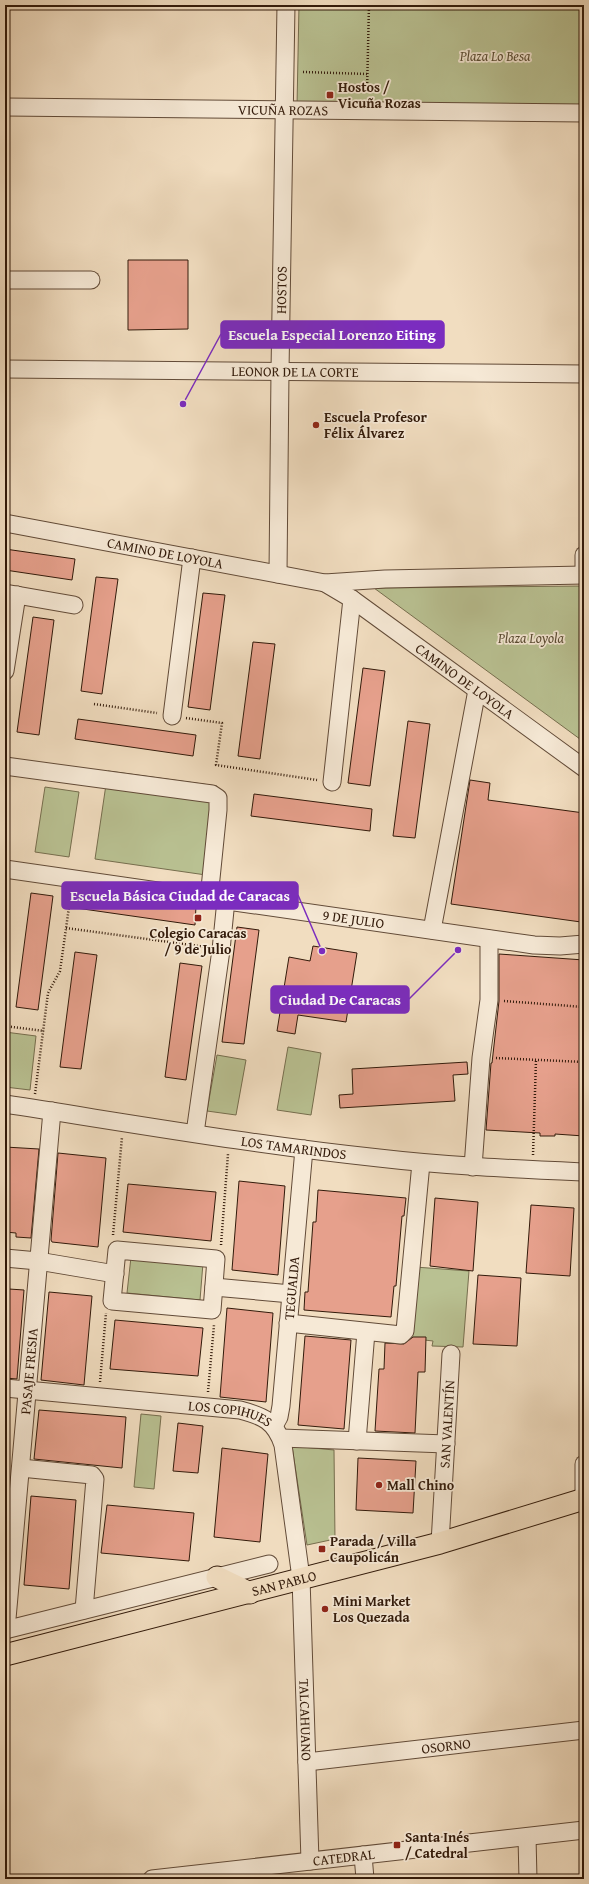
<svg xmlns="http://www.w3.org/2000/svg" width="589" height="1884" font-family="'Gentium Book Plus',serif">
  <rect width="100%" height="100%" fill="#f1ddc0"/>
  <filter id="stains"><feTurbulence type="fractalNoise" baseFrequency=".005" numOctaves="4"/><feColorMatrix values="0 0 0 0 .2 0 0 0 0 .09 0 0 0 0 .02 0 0 0 .5 -.17"/></filter>
  <radialGradient id="worn" r=".72"><stop offset=".6" stop-color="#630" stop-opacity="0"/><stop offset="1" stop-color="#630" stop-opacity=".3"/></radialGradient>
  <g fill="#b9c192" stroke="#766e4e">
    <polygon points="299,5 584,5 584,108 297,106"/>
    <polygon points="584,586 584,742 374,588"/>
    <polygon points="108,771 217,786 206,875 95,859"/>
    <polygon points="45,787 79,792 69,857 35,852"/>
    <polygon points="5,1032 36,1036 30,1090 5,1087"/>
    <polygon points="288,1047 321,1053 311,1115 277,1110"/>
    <polygon points="217,1055 246,1060 236,1115 207,1111"/>
    <polygon points="131,1257 203,1263 200,1300 127,1293"/>
    <polygon points="415,1267 469,1271 463,1347 432,1346 433,1341 408,1338"/>
    <polygon points="141,1414 161,1416 154,1489 134,1487"/>
    <polygon points="292,1446 334,1450 335,1539 307,1545"/>
  </g>
  <g fill="#e6a08c" stroke="#321a0a">
    <polygon points="128,260 188,260 188,329 128,330"/>
    <polygon points="5,549 75,559 72,580 5,570"/>
    <polygon points="96,577 118,579 102,694 81,691"/>
    <polygon points="203,593 225,595 210,710 188,707"/>
    <polygon points="33,617 54,620 39,735 17,732"/>
    <polygon points="253,642 275,644 260,759 238,756"/>
    <polygon points="363,668 385,671 370,786 348,783"/>
    <polygon points="78,719 196,735 193,756 75,739"/>
    <polygon points="408,721 430,724 415,838 393,836"/>
    <polygon points="470,780 490,783 488,800 584,813 584,902 581,922 451,904"/>
    <polygon points="254,794 372,809 370,831 251,816"/>
    <polygon points="78,890 196,906 195,925 76,908"/>
    <polygon points="31,893 53,896 38,1010 16,1007"/>
    <polygon points="237,927 259,930 244,1044 222,1042"/>
    <polygon points="313,946 357,953 346,1022 298,1015 295,1034 277,1031 289,957 310,961"/>
    <polygon points="75,952 97,955 81,1069 60,1067"/>
    <polygon points="499,954 584,960 584,1136 555,1134 555,1136 540,1136 540,1133 486,1130 491,1063 492,1063 499,1001"/>
    <polygon points="180,963 202,966 186,1080 165,1077"/>
    <polygon points="467,1062 468,1074 453,1075 455,1101 340,1108 339,1095 353,1094 352,1069"/>
    <polygon points="5,1147 39,1149 31,1238 16,1237 16,1233 5,1232"/>
    <polygon points="58,1153 106,1158 98,1247 52,1242 51,1240"/>
    <polygon points="239,1181 285,1186 278,1275 232,1270"/>
    <polygon points="128,1184 216,1192 211,1241 123,1232"/>
    <polygon points="318,1190 406,1198 404,1216 402,1216 396,1286 394,1286 391,1317 304,1310 305,1292 308,1292 313,1222 316,1222"/>
    <polygon points="435,1198 478,1202 473,1271 430,1266"/>
    <polygon points="531,1205 574,1208 570,1276 526,1273"/>
    <polygon points="478,1275 521,1278 517,1346 473,1344"/>
    <polygon points="9,1289 24,1290 17,1379 5,1378 5,1334"/>
    <polygon points="49,1292 92,1296 84,1385 41,1380"/>
    <polygon points="227,1308 273,1313 266,1402 220,1397"/>
    <polygon points="115,1320 203,1328 198,1376 110,1369"/>
    <polygon points="305,1336 351,1340 344,1429 298,1425"/>
    <polygon points="413,1337 426,1337 425,1372 418,1372 415,1433 375,1431 379,1369 384,1369 385,1343 404,1344"/>
    <polygon points="39,1410 126,1417 122,1468 34,1459"/>
    <polygon points="178,1423 203,1426 198,1473 173,1471"/>
    <polygon points="222,1448 268,1454 260,1542 214,1537"/>
    <polygon points="358,1458 416,1461 413,1513 356,1510"/>
    <polygon points="31,1496 76,1500 69,1589 24,1585"/>
    <polygon points="107,1505 194,1513 189,1561 101,1553"/>
  </g>
  <g fill="none" stroke-linecap="round" stroke-linejoin="round">
    <g stroke="#624b38" stroke-width="19">
      <g id="minor">
        <path id="s1" d="M5,107l579,6"/>
        <polyline points="5,280 91,280"/>
        <path id="s2" d="M5,369l579,5"/>
        <path id="s3" d="M5,523l320,60 60,-4 199,-4"/>
        <path id="s4" d="M278,574l2,-203 6,-366"/>
        <polyline points="584,575 584,555"/>
        <path id="s5" d="M325,583l27,16 232,169"/>
        <polyline points="5,593 74,605"/>
        <polyline points="5,671 17,595"/>
        <polyline points="172,716 192,558"/>
        <polyline points="5,766 212,794 218,798 218,810 209,898"/>
        <polyline points="332,782 352,599"/>
        <path id="s6" d="M5,869l529,76 26,1 24,-2"/>
        <polyline points="432,930 477,690"/>
        <path id="s7" d="M5,1104c124,19 249,41 374,54 68,8 137,11 205,14"/>
        <polyline points="195,1133 221,950 226,900"/>
        <polyline points="473,1167 481,1058 489,1000 489,939"/>
        <polygon points="117,1250 216,1259 212,1310 112,1301"/>
        <polyline points="5,1258 38,1261 115,1274"/>
        <polyline points="214,1287 291,1294"/>
        <polyline points="288,1323 401,1335 405,1331 421,1163"/>
        <path id="s8" d="M5,1388l235,22c23,6 35,11 43,35l18,133 9,283"/>
        <path id="s9" d="M274,1426l5,-9 2,-11 23,-257"/>
        <polyline points="281,1438 446,1444"/>
        <polyline points="357,1441 366,1332"/>
        <polyline points="21,1468 92,1475 95,1479 84,1610"/>
        <polyline points="584,1499 584,1464"/>
        <path id="s10" d="M440,1543l11,-189"/>
        <polyline points="5,1630 269,1564"/>
        <path id="s11" d="M6,1630l46,-519"/>
        <path id="s12" d="M307,1762l277,-32"/>
        <polyline points="527,1837 528,1879"/>
        <polyline points="363,1855 365,1879"/>
        <path id="s13" d="M152,1879l432,-49"/>
      </g>
    </g>
    <g stroke="#321a0a" stroke-width="23">
      <g id="major">
        <polyline points="217,1577 250,1593"/>
        <path id="s14" d="M5,1655l435,-112 144,-44"/>
      </g>
    </g>
    <g stroke="#321a0a" stroke-width="2.5" stroke-dasharray="1 2" stroke-linecap="butt">
      <polyline points="303,72 368,74"/>
      <polyline points="367,92 369,5"/>
      <polyline points="94,704 157,713"/>
      <polyline points="186,718 222,723 216,765 317,780"/>
      <polyline points="66,928 206,947"/>
      <polyline points="504,1001 584,1007"/>
      <polyline points="5,1026 44,1031"/>
      <polyline points="496,1058 584,1062"/>
      <polyline points="35,1094 48,993 60,971 71,893"/>
      <polyline points="533,1155 536,1060"/>
      <polyline points="113,1235 122,1137"/>
      <polyline points="221,1245 228,1154"/>
      <polyline points="100,1382 106,1313"/>
      <polyline points="208,1392 214,1325"/>
    </g>
    <use href="#minor" stroke="#f6e9d6" stroke-width="17"/>
    <use href="#major" stroke="#f1ddc0" stroke-width="21"/>
  </g>
  <g fill="#8f2418" stroke="#f6e9d6" stroke-width="1.5">
    <rect x="326" y="91" width="8" height="8" rx="2"/>
    <circle cx="316" cy="425" r="4"/>
    <rect x="194" y="914" width="8" height="8" rx="2"/>
    <circle cx="379" cy="1485" r="4"/>
    <rect x="318" y="1545" width="8" height="8" rx="2"/>
    <circle cx="325" cy="1609" r="4"/>
    <rect x="393" y="1841" width="8" height="8" rx="2"/>
  </g>
  <g text-anchor="middle" dominant-baseline="central" stroke-width="3.5" stroke-linejoin="round" paint-order="stroke">
    <g font-size="14" font-style="italic" fill="#5a4c33" stroke="#f6e9d6">
      <text x="495" y="56">Plaza Lo Besa</text>
      <text x="531" y="638">Plaza Loyola</text>
    </g>
    <g font-size="14" font-weight="bold" fill="#321a0a" stroke="#f6e9d6" text-anchor="start">
      <text x="338" y="87">Hostos /<tspan x="338" dy="16">Vicuña Rozas</tspan></text>
      <text x="324" y="417">Escuela Profesor<tspan x="324" dy="16">Félix Álvarez</tspan></text>
      <text x="198" y="933" text-anchor="middle">Colegio Caracas<tspan x="198" dy="16">/ 9 de Julio</tspan></text>
      <text x="387" y="1485">Mall Chino</text>
      <text x="330" y="1541">Parada / Villa<tspan x="330" dy="16">Caupolicán</tspan></text>
      <text x="333" y="1601">Mini Market<tspan x="333" dy="16">Los Quezada</tspan></text>
      <text x="405" y="1837">Santa Inés<tspan x="405" dy="16">/ Catedral</tspan></text>
    </g>
    <g font-size="14" fill="#321a0a" stroke="#f6e9d6">
      <text stroke="none"><textPath href="#s1" startOffset="278">VICUÑA ROZAS</textPath></text>
      <text stroke="none"><textPath href="#s4" startOffset="284">HOSTOS</textPath></text>
      <text stroke="none"><textPath href="#s2" startOffset="290">LEONOR DE LA CORTE</textPath></text>
      <text stroke="none"><textPath href="#s3" startOffset="163">CAMINO DE LOYOLA</textPath></text>
      <text stroke="none"><textPath href="#s5" startOffset="171">CAMINO DE LOYOLA</textPath></text>
      <text stroke="none"><textPath href="#s6" startOffset="352">9 DE JULIO</textPath></text>
      <text stroke="none"><textPath href="#s7" startOffset="292">LOS TAMARINDOS</textPath></text>
      <text stroke="none"><textPath href="#s9" startOffset="140">TEGUALDA</textPath></text>
      <text stroke="none"><textPath href="#s11" startOffset="260">PASAJE FRESIA</textPath></text>
      <text stroke="none"><textPath href="#s8" startOffset="227">LOS COPIHUES</textPath></text>
      <text stroke="none"><textPath href="#s10" startOffset="119">SAN VALENTÍN</textPath></text>
      <text stroke="none"><textPath href="#s14" startOffset="288">SAN PABLO</textPath></text>
      <text stroke="none"><textPath href="#s8" startOffset="571">TALCAHUANO</textPath></text>
      <text stroke="none"><textPath href="#s12" startOffset="140">OSORNO</textPath></text>
      <text stroke="none"><textPath href="#s13" startOffset="193">CATEDRAL</textPath></text>
    </g>
  </g>
  <path fill="none" stroke="#7b2cbf" stroke-width="1.5" d="M183 404L221 334M322 951L298 895M458 950L409 999"/>
  <g fill="#7b2cbf" stroke="#f6e9d6" stroke-width="1.5">
    <circle cx="183" cy="404" r="4"/>
    <circle cx="322" cy="951" r="4"/>
    <circle cx="458" cy="950" r="4"/>
  </g>
  <g fill="#7b2cbf" stroke="#7b2cbf" stroke-width="1.5">
    <rect x="221" y="321" width="223" height="27" rx="4"/>
    <rect x="62" y="882" width="236" height="27" rx="4"/>
    <rect x="271" y="986" width="138" height="27" rx="4"/>
  </g>
  <g font-size="15" text-anchor="middle" font-weight="bold" fill="#fff">
    <text x="332" y="340">Escuela Especial Lorenzo Eiting</text>
    <text x="180" y="901">Escuela Básica Ciudad de Caracas</text>
    <text x="340" y="1005">Ciudad De Caracas</text>
  </g>
  <rect width="589" height="1884" fill="none" stroke="#f1ddc0" stroke-width="20"/>
  <rect x="6" y="6" width="577" height="1872" fill="none" stroke="#321a0a" stroke-width="2"/>
  <rect x="10" y="10" width="569" height="1864" fill="none" stroke="#321a0a"/>
  <rect width="100%" height="100%" filter="url(#stains)"/>
  <rect width="100%" height="100%" fill="url(#worn)"/>
</svg>
